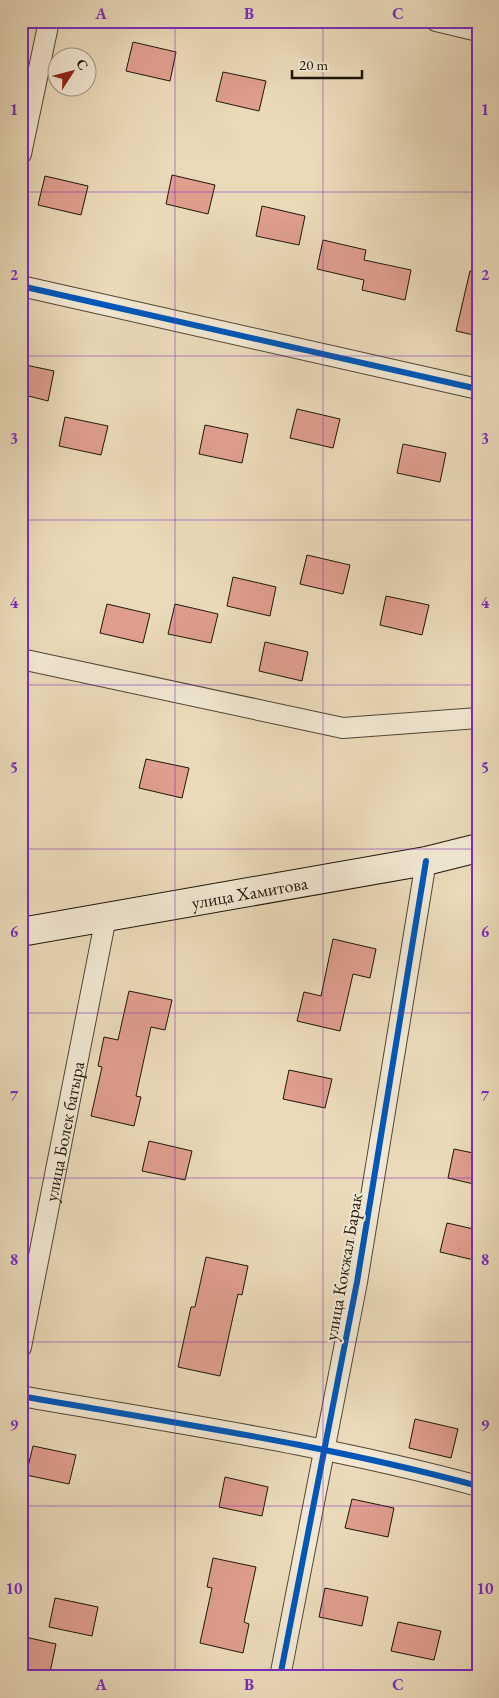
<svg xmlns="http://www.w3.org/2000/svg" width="499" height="1698" font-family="'EB Garamond',serif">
  <rect width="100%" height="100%" fill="#eadab9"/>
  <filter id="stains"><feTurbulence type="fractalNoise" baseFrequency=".004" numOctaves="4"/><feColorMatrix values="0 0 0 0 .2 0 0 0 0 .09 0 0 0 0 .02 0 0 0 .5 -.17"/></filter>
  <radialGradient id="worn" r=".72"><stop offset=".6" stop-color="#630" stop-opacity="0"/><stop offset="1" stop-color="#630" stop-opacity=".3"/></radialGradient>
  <g fill="#df9e8e" stroke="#1f150a">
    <polygon points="133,42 176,52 170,81 126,71"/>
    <polygon points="223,72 266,81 259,111 216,101"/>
    <polygon points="172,175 215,185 208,214 166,204"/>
    <polygon points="45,176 88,186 81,215 38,205"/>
    <polygon points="262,206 305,216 299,245 256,236"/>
    <polygon points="323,240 366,250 364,260 411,270 405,300 362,290 364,280 317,269"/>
    <polygon points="470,271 478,272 478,336 456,331"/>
    <polygon points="21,364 54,371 48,401 21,394"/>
    <polygon points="297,409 340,419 333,448 290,438"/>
    <polygon points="65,417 108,426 101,455 59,446"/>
    <polygon points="205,425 248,434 242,463 199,454"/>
    <polygon points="403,444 446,453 440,482 397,473"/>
    <polygon points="307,555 350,565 343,594 300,584"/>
    <polygon points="233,577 276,587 270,616 227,606"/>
    <polygon points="386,596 429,605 422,635 380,625"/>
    <polygon points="107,604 150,614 143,643 100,633"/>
    <polygon points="175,604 218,614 211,643 168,634"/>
    <polygon points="265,642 308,652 302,681 259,671"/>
    <polygon points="146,759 189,768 182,798 139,788"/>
    <polygon points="333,939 376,949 370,978 353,974 340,1031 297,1021 304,992 321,996"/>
    <polygon points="129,991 172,1000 165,1030 151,1027 136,1096 141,1097 134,1126 91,1116 102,1067 98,1066 104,1037 118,1040"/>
    <polygon points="289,1070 332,1079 325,1108 283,1099"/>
    <polygon points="149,1141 192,1151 185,1180 142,1171"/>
    <polygon points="454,1149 478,1154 478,1185 448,1178"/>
    <polygon points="447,1223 478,1230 478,1261 440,1252"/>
    <polygon points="206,1257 248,1266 242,1295 238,1294 220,1376 178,1367 191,1307 195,1307"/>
    <polygon points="415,1419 458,1429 451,1458 409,1448"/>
    <polygon points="33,1446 76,1455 69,1484 26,1475"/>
    <polygon points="225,1477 268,1487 262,1516 219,1507"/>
    <polygon points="352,1499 394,1508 388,1537 345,1528"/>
    <polygon points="213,1558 256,1567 244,1622 249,1624 243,1653 200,1643 212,1588 207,1587"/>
    <polygon points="325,1588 368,1597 362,1626 319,1617"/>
    <polygon points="55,1598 98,1607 92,1636 49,1627"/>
    <polygon points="398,1622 441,1631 434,1660 391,1651"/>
    <polygon points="21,1636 56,1644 49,1677 21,1677"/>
  </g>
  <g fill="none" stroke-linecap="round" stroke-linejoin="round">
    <g stroke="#524636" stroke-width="22">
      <g id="street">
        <polyline points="436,21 478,31"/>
        <polyline points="21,154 49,21"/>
        <polyline points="21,286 478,389"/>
        <polyline points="21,659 343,728 478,718"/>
        <path id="s1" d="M21,1347l85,-430"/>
        <path d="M21,1396c153,27 307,49 457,90"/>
        <polyline points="280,1677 357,1282 426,861"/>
      </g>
    </g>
    <g stroke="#1f150a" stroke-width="30">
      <g id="secondary">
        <path id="s2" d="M21,932l405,-71 52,-13"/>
      </g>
    </g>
    <use href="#street" stroke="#f1e7d2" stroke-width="20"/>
    <use href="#secondary" stroke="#f1e7d2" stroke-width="28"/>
    <g stroke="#f1e7d2" stroke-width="9">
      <g id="cycleway">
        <polyline points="21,286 478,389"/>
        <path d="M21,1396c153,27 307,49 457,90"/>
        <polyline points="280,1677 357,1282 426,861"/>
      </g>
    </g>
    <use href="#cycleway" stroke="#0057b8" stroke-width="6"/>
  </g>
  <path fill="none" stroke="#7b2cbf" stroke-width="1" stroke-opacity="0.55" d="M175,21v1656M323,21v1656M21,192h457M21,356h457M21,520h457M21,685h457M21,849h457M21,1013h457M21,1178h457M21,1342h457M21,1506h457"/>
  <g text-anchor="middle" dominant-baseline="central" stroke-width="4.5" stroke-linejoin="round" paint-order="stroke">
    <g font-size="18" fill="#1f150a" stroke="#f1e7d2">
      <text stroke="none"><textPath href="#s2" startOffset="232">улица Хамитова</textPath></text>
      <text stroke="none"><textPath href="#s1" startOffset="220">улица Болек батыра</textPath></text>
      <text transform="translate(343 1267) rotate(-80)">улица Кокжал Барак</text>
    </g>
  </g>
  <rect width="499" height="1698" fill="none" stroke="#eadab9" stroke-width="55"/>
  <g transform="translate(72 72) rotate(54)"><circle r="24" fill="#f1e7d2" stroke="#9d9382"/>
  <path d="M0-4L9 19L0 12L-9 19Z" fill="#8f2418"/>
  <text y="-8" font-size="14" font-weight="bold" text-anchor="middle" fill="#1f150a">С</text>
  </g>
  <path d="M292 70v8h70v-8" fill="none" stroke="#1f150a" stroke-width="2.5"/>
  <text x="299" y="70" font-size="15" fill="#1f150a" stroke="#f1e7d2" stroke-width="4" paint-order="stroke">20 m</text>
  <rect x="28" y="28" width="444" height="1642" fill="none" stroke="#7b2cbf" stroke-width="2"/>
  <g font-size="16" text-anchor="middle" font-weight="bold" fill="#7b2cbf">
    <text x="101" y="19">A</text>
    <text x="249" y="19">B</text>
    <text x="398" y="19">C</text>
    <text x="14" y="115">1</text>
    <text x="485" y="115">1</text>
    <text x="14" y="280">2</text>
    <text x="485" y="280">2</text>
    <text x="14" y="444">3</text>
    <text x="485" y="444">3</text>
    <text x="14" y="608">4</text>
    <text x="485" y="608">4</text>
    <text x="14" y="773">5</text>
    <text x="485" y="773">5</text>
    <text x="14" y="937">6</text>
    <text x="485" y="937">6</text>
    <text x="14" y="1101">7</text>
    <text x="485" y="1101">7</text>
    <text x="14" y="1265">8</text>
    <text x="485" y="1265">8</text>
    <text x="14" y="1430">9</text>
    <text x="485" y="1430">9</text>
    <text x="14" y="1594">10</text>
    <text x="485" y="1594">10</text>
    <text x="101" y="1690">A</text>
    <text x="249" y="1690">B</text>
    <text x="398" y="1690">C</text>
  </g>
  <rect width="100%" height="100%" filter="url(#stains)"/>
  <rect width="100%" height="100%" fill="url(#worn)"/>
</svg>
